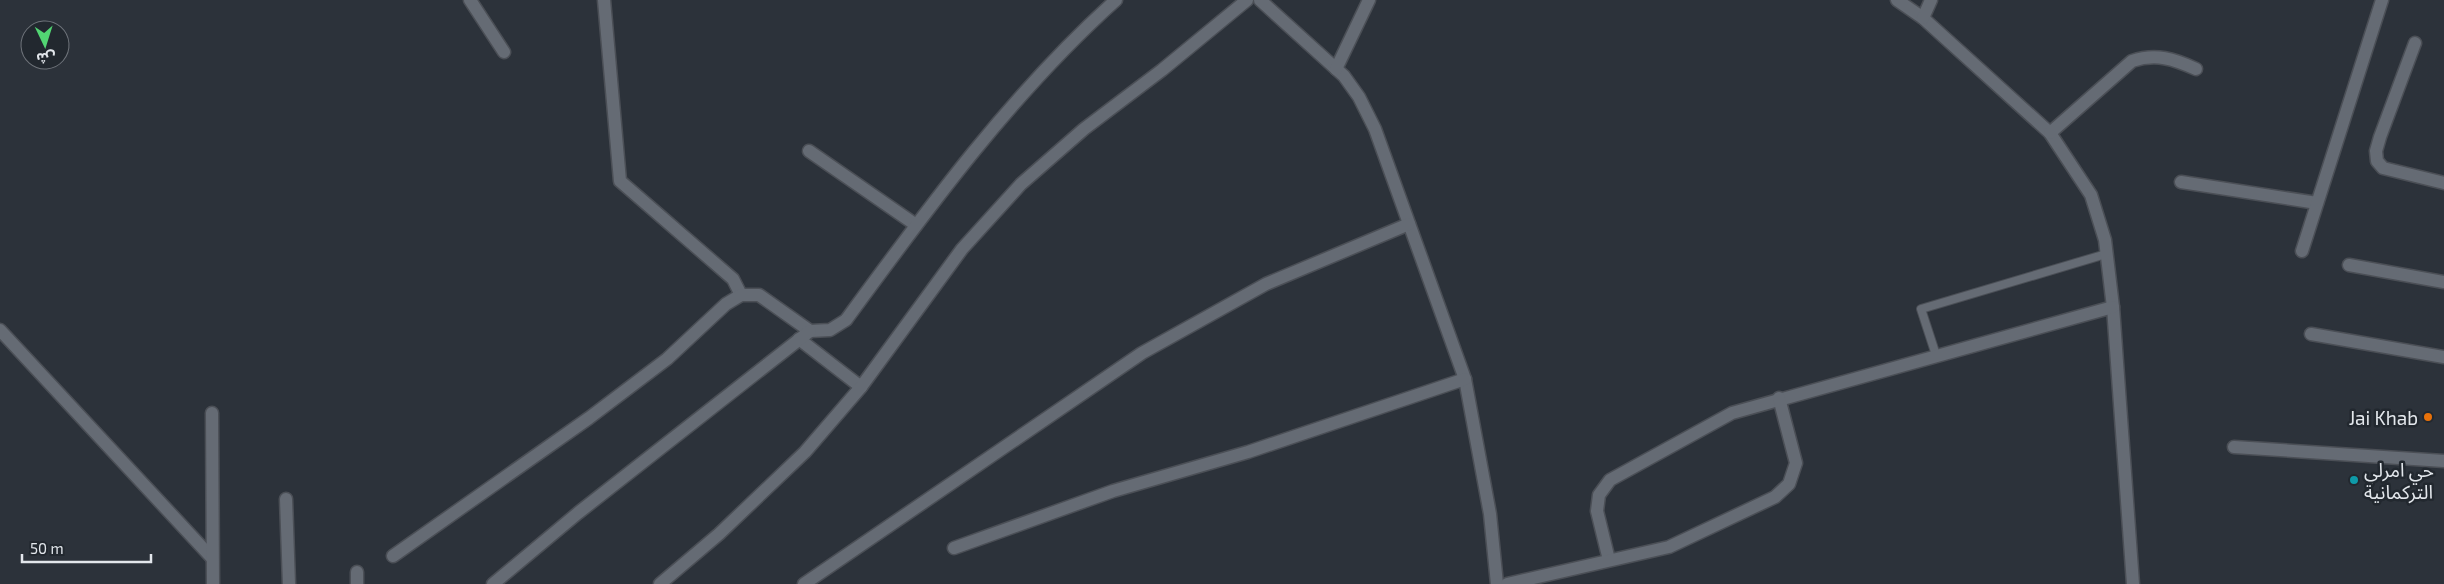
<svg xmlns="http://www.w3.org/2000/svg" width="2444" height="584" font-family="'Exo 2','Noto Sans Arabic',sans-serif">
  <rect width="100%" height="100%" fill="#2c323a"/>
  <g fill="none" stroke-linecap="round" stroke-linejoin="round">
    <g stroke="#4b4f56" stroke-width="10">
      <polyline id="service" points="1936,355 1921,309 2106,254"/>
    </g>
    <g stroke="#4b4f56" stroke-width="15">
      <g id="minor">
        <polyline points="470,0 504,52"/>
        <polyline points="604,0 620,181 733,279 741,295"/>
        <polyline points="1260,0 1344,76 1359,97 1375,129 1465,379 1490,514 1497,584"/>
        <polyline points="1897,0 1923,18 2050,133 2091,195 2105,240 2113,307 2133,584"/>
        <polyline points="1923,18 1931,0"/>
        <polyline points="2415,43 2380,137 2376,151 2377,161 2383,168 2444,183"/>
        <polyline points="1336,69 1369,0"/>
        <path d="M2050,133l82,-72c24,-8 42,-2 64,8"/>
        <polyline points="809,151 916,225"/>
        <polyline points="2181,182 2317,203"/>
        <polyline points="2302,251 2382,0"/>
        <polyline points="2349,265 2444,282"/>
        <polyline points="0,330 212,558"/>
        <polyline points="2311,334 2444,357"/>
        <polyline points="799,339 861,387"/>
        <polyline points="212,413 213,584"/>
        <polyline points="2234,447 2444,461"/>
        <polyline points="286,499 289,584"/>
        <polyline points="954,548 1113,491 1248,452 1465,379"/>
        <path d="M393,556l196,-138 78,-59 59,-55 15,-9h18l51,36 20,-1 16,-10c82,-112 166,-227 270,-320"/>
        <polyline points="1609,560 1597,511 1599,495 1610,480 1732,413 2113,307"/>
        <polyline points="357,572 357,584"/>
        <polyline points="493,584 578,513 810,331"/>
        <polyline points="660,584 719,534 805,452 861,387 962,249 1021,184 1084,129 1162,70 1247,0"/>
        <polyline points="804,584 1142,353 1266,284 1409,224"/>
        <polyline points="1507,584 1669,547 1775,497 1789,484 1796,463 1779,398"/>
      </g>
    </g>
    <use href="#service" stroke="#656b74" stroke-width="8"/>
    <use href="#minor" stroke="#656b74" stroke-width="12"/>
  </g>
  <circle fill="#e8710a" stroke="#22282f" stroke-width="2" cx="2428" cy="417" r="5"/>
  <circle fill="#0f9aa8" stroke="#22282f" stroke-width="2" cx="2354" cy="480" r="5"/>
  <g text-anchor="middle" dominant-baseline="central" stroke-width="5" stroke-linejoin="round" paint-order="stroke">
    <g font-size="19" fill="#e3e7ec" stroke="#22282f" text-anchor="end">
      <text x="2418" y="417">Jai Khab</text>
      <text x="2364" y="469" text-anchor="start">حي امرلي<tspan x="2364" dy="22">التركمانية</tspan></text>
    </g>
  </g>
  <g transform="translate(45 45) rotate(176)"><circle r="24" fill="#22282f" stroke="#6f747b"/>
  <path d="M0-4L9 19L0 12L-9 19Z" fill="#52d673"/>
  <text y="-8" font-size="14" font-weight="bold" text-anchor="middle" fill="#e3e7ec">ش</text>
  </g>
  <path d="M22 554v8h129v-8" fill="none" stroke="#e3e7ec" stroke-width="2.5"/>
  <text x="30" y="554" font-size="15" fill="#e3e7ec" stroke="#22282f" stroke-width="4" paint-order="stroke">50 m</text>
</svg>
